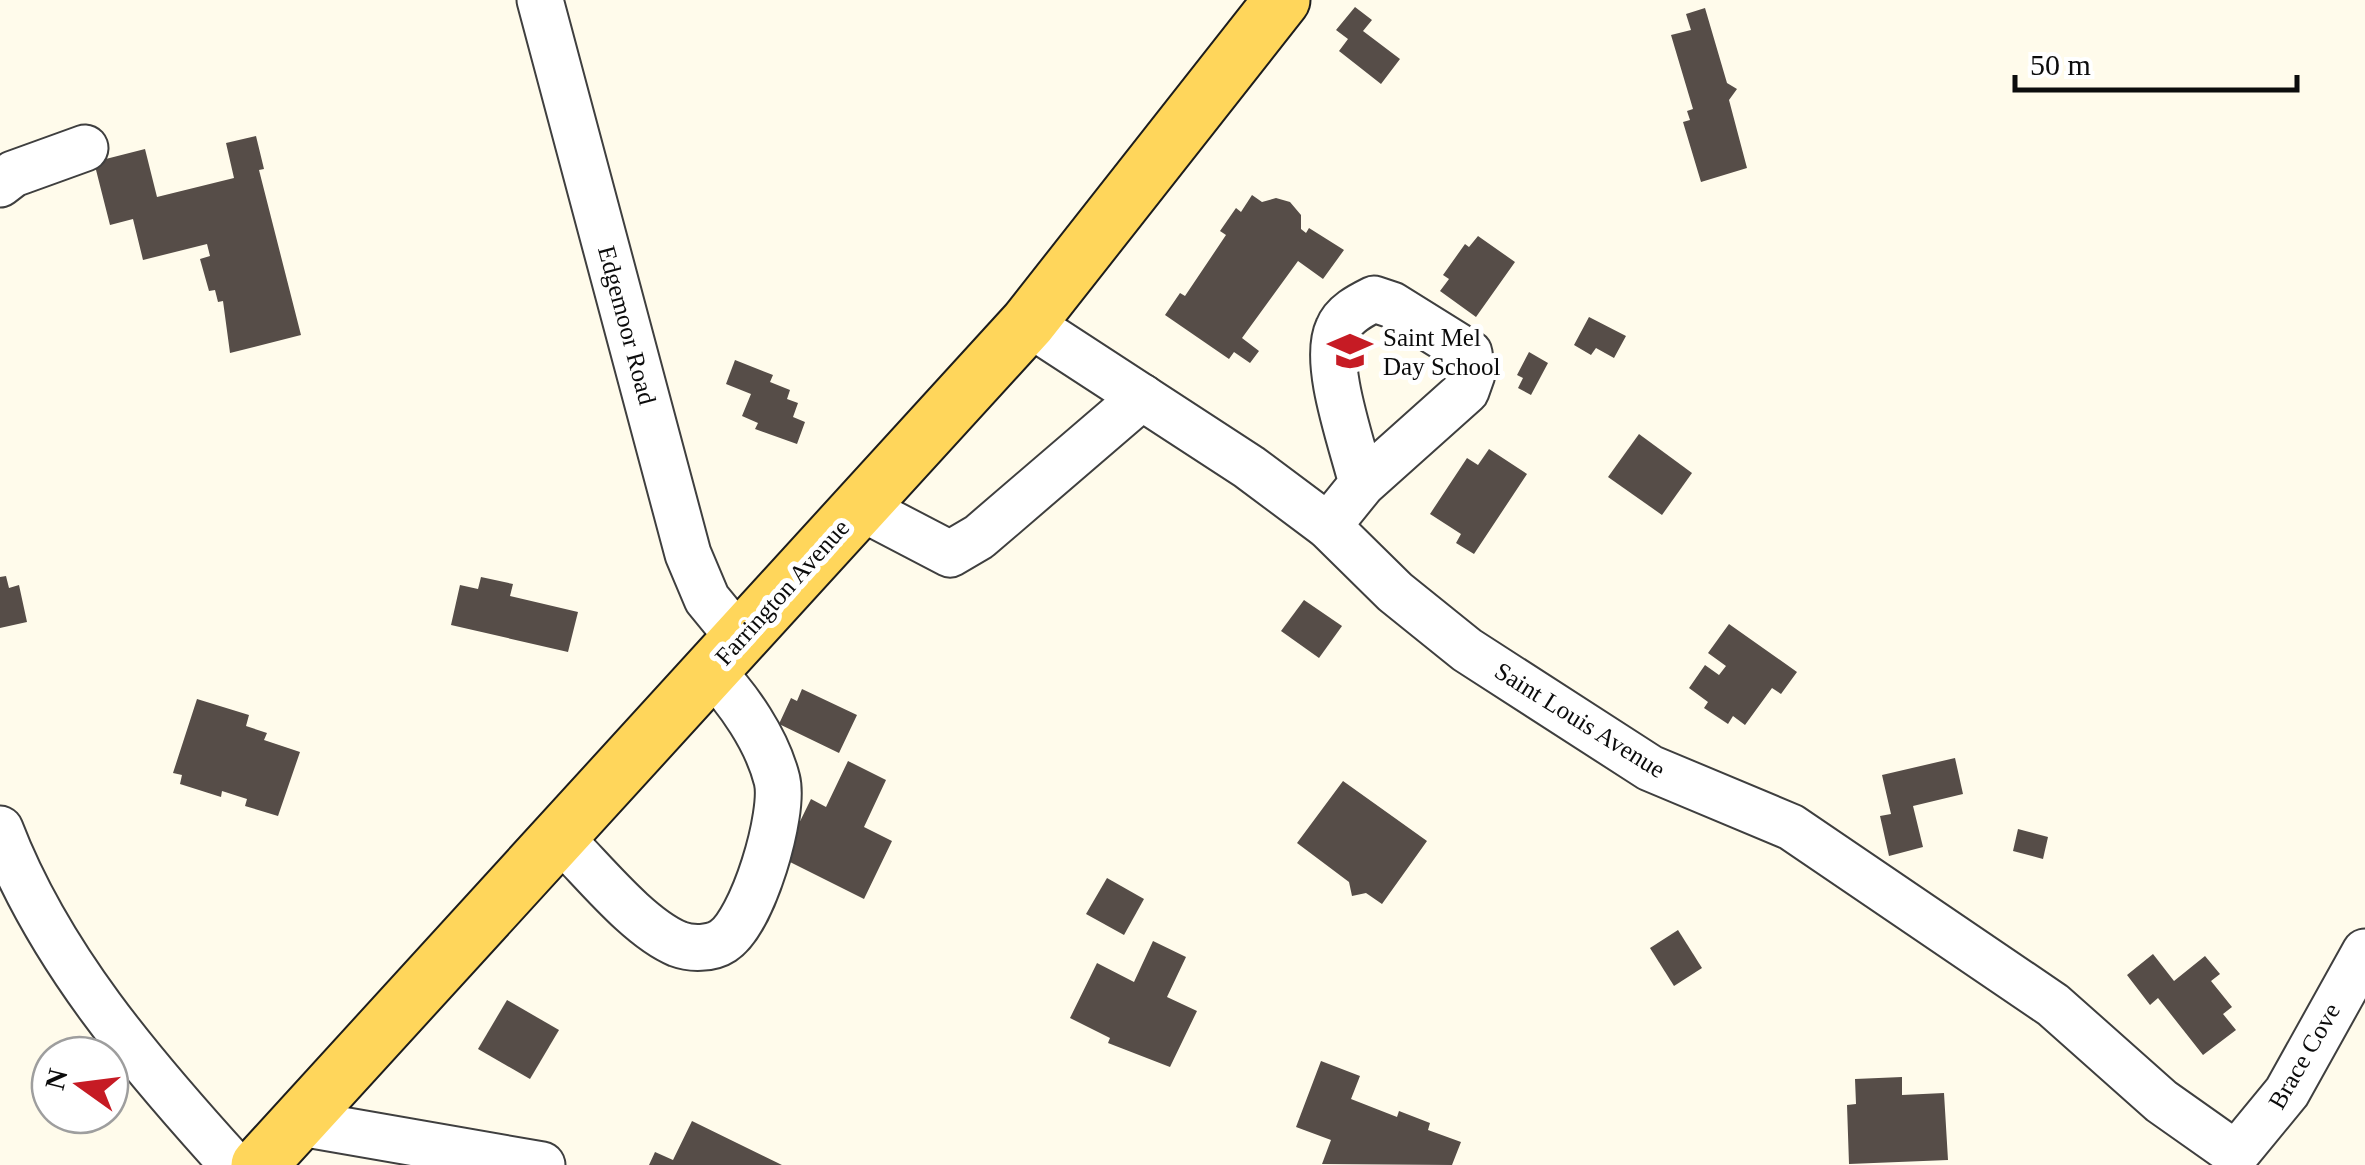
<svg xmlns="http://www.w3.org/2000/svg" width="2365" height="1165" font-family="'Times New Roman',serif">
  <rect width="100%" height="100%" fill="#fffbeb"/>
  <g fill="#564d48">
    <polygon points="1355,7 1372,20 1363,31 1400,59 1381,84 1339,51 1348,39 1336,30"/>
    <polygon points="1705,8 1727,83 1737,89 1729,100 1747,168 1701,182 1683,122 1690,120 1687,111 1693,109 1671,35 1691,30 1686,14"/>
    <polygon points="256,136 264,169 259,170 301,335 230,353 223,301 218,302 215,290 209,291 200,259 210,256 207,244 143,260 133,219 110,225 94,162 145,149 157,197 234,178 226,143"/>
    <polygon points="1252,195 1262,202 1276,198 1290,202 1301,215 1301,229 1306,233 1309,228 1344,250 1323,279 1298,261 1242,338 1259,351 1250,363 1234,352 1229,359 1165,315 1180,293 1185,296 1226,235 1220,231 1236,208 1241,212"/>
    <polygon points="1478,236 1515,262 1476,317 1440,291 1449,279 1443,275 1465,244 1469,247"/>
    <polygon points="1589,317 1626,336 1614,358 1596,348 1591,355 1574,345"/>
    <polygon points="1529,352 1548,363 1531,395 1518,388 1523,378 1517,375"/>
    <polygon points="735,360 773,375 770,382 790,390 787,399 798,403 793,417 805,422 797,444 755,429 758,423 742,416 751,394 726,384"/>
    <polygon points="1639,434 1692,473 1662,515 1608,477"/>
    <polygon points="1489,449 1527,474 1474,554 1456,543 1461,534 1430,514 1467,458 1478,465"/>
    <polygon points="6,576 9,588 19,585 27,622 0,628 0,577"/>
    <polygon points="481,577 513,584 510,596 578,612 568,652 451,625 460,585 478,589"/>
    <polygon points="1304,600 1342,626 1319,658 1281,631"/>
    <polygon points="1729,624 1797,672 1781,694 1772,688 1745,725 1733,716 1728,724 1704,708 1708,702 1689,688 1705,665 1719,675 1726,666 1708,653"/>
    <polygon points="802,689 857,715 839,753 779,724 791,698 797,701"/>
    <polygon points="197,699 249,715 246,726 267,733 264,740 300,752 278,816 245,806 247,799 222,791 221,797 180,784 182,775 173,773"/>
    <polygon points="1955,758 1963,794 1913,806 1923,847 1889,856 1880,816 1891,814 1882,775"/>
    <polygon points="848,761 886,780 864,827 892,841 864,899 782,858 811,799 826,807"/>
    <polygon points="1343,781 1427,841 1382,904 1366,893 1352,896 1349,882 1297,843"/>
    <polygon points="2018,829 2048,837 2043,859 2013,851"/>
    <polygon points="1107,878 1144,899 1124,935 1086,914"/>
    <polygon points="1678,930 1702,968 1674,986 1650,948"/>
    <polygon points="1153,941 1186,957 1167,997 1197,1011 1170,1067 1108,1043 1110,1038 1070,1018 1097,963 1134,982"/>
    <polygon points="2153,954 2174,981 2205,956 2220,974 2211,981 2232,1007 2223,1014 2236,1030 2203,1055 2158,998 2150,1005 2127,975"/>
    <polygon points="507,1000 559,1030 530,1079 478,1049"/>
    <polygon points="1321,1061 1360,1076 1351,1099 1397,1117 1399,1111 1430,1123 1428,1130 1461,1142 1452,1165 1322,1164 1331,1140 1296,1127"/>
    <polygon points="1902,1077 1902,1095 1944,1093 1948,1160 1849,1164 1847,1105 1856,1104 1855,1079"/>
    <polygon points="692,1121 782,1165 649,1165 655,1152 673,1160"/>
  </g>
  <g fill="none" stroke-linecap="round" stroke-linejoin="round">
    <g stroke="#3f3f3f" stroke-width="49">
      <g id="minor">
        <polyline points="540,0 688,554 707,599 739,638"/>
        <polyline points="0,184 13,174 85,148"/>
        <polyline points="1028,323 1249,467 1328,526 1395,592 1467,650 1650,768 1791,827 2053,1005 2161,1101 2236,1154"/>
        <polyline points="860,507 950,554 979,537 1142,397"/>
        <path d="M1328,526l34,-42 104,-93 6,-17 -3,-21 -77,-48 -18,-6c-14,7 -30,15 -36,30 -16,34 15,117 24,155"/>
        <path d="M0,829c49,128 142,236 233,336"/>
        <path d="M559,837c32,31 78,90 119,107 13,5 33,5 45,-3 30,-19 62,-128 54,-161 -10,-40 -39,-82 -67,-110"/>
        <polyline points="301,1123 542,1165"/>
        <polyline points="2236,1154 2287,1092 2365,952"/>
      </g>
    </g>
    <g stroke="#1d1d1d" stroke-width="59">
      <polyline id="major" points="259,1165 1028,323 1282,0"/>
    </g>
    <use href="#minor" stroke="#fff" stroke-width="45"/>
    <use href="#major" stroke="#ffd65b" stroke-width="55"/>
  </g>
  <defs>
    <g id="school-bare" transform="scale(3.45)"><path d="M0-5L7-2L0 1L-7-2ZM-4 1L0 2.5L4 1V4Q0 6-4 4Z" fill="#c61b24" stroke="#fff" stroke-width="2.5" paint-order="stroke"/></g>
  </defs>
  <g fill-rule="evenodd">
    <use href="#school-bare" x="1350" y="351"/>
  </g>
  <g text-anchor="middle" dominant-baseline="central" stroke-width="10" stroke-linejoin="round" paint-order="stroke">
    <g font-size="25" fill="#0c0c0c" stroke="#fff">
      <text transform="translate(627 325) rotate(75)">Edgemoor Road</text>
      <text transform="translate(782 592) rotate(-48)">Farrington Avenue</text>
      <text transform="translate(1580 720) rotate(32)">Saint Louis Avenue</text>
      <text transform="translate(2304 1056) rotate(-60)">Brace Cove</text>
    </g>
    <g font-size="25" fill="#0c0c0c" stroke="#fff" text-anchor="start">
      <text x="1383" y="337">Saint Mel<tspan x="1383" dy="29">Day School</tspan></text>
    </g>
  </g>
  <g transform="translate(80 1085) rotate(284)"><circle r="48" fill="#ffffff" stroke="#9e9e9e" stroke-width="2.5"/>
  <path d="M0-8L18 38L0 25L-18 38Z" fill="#c61b24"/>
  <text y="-15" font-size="28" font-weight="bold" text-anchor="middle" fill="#0c0c0c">N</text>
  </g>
  <path d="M2015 75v15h282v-15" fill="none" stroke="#0c0c0c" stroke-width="5"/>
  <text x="2030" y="75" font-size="30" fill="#0c0c0c" stroke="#ffffff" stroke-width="8" paint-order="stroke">50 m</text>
</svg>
